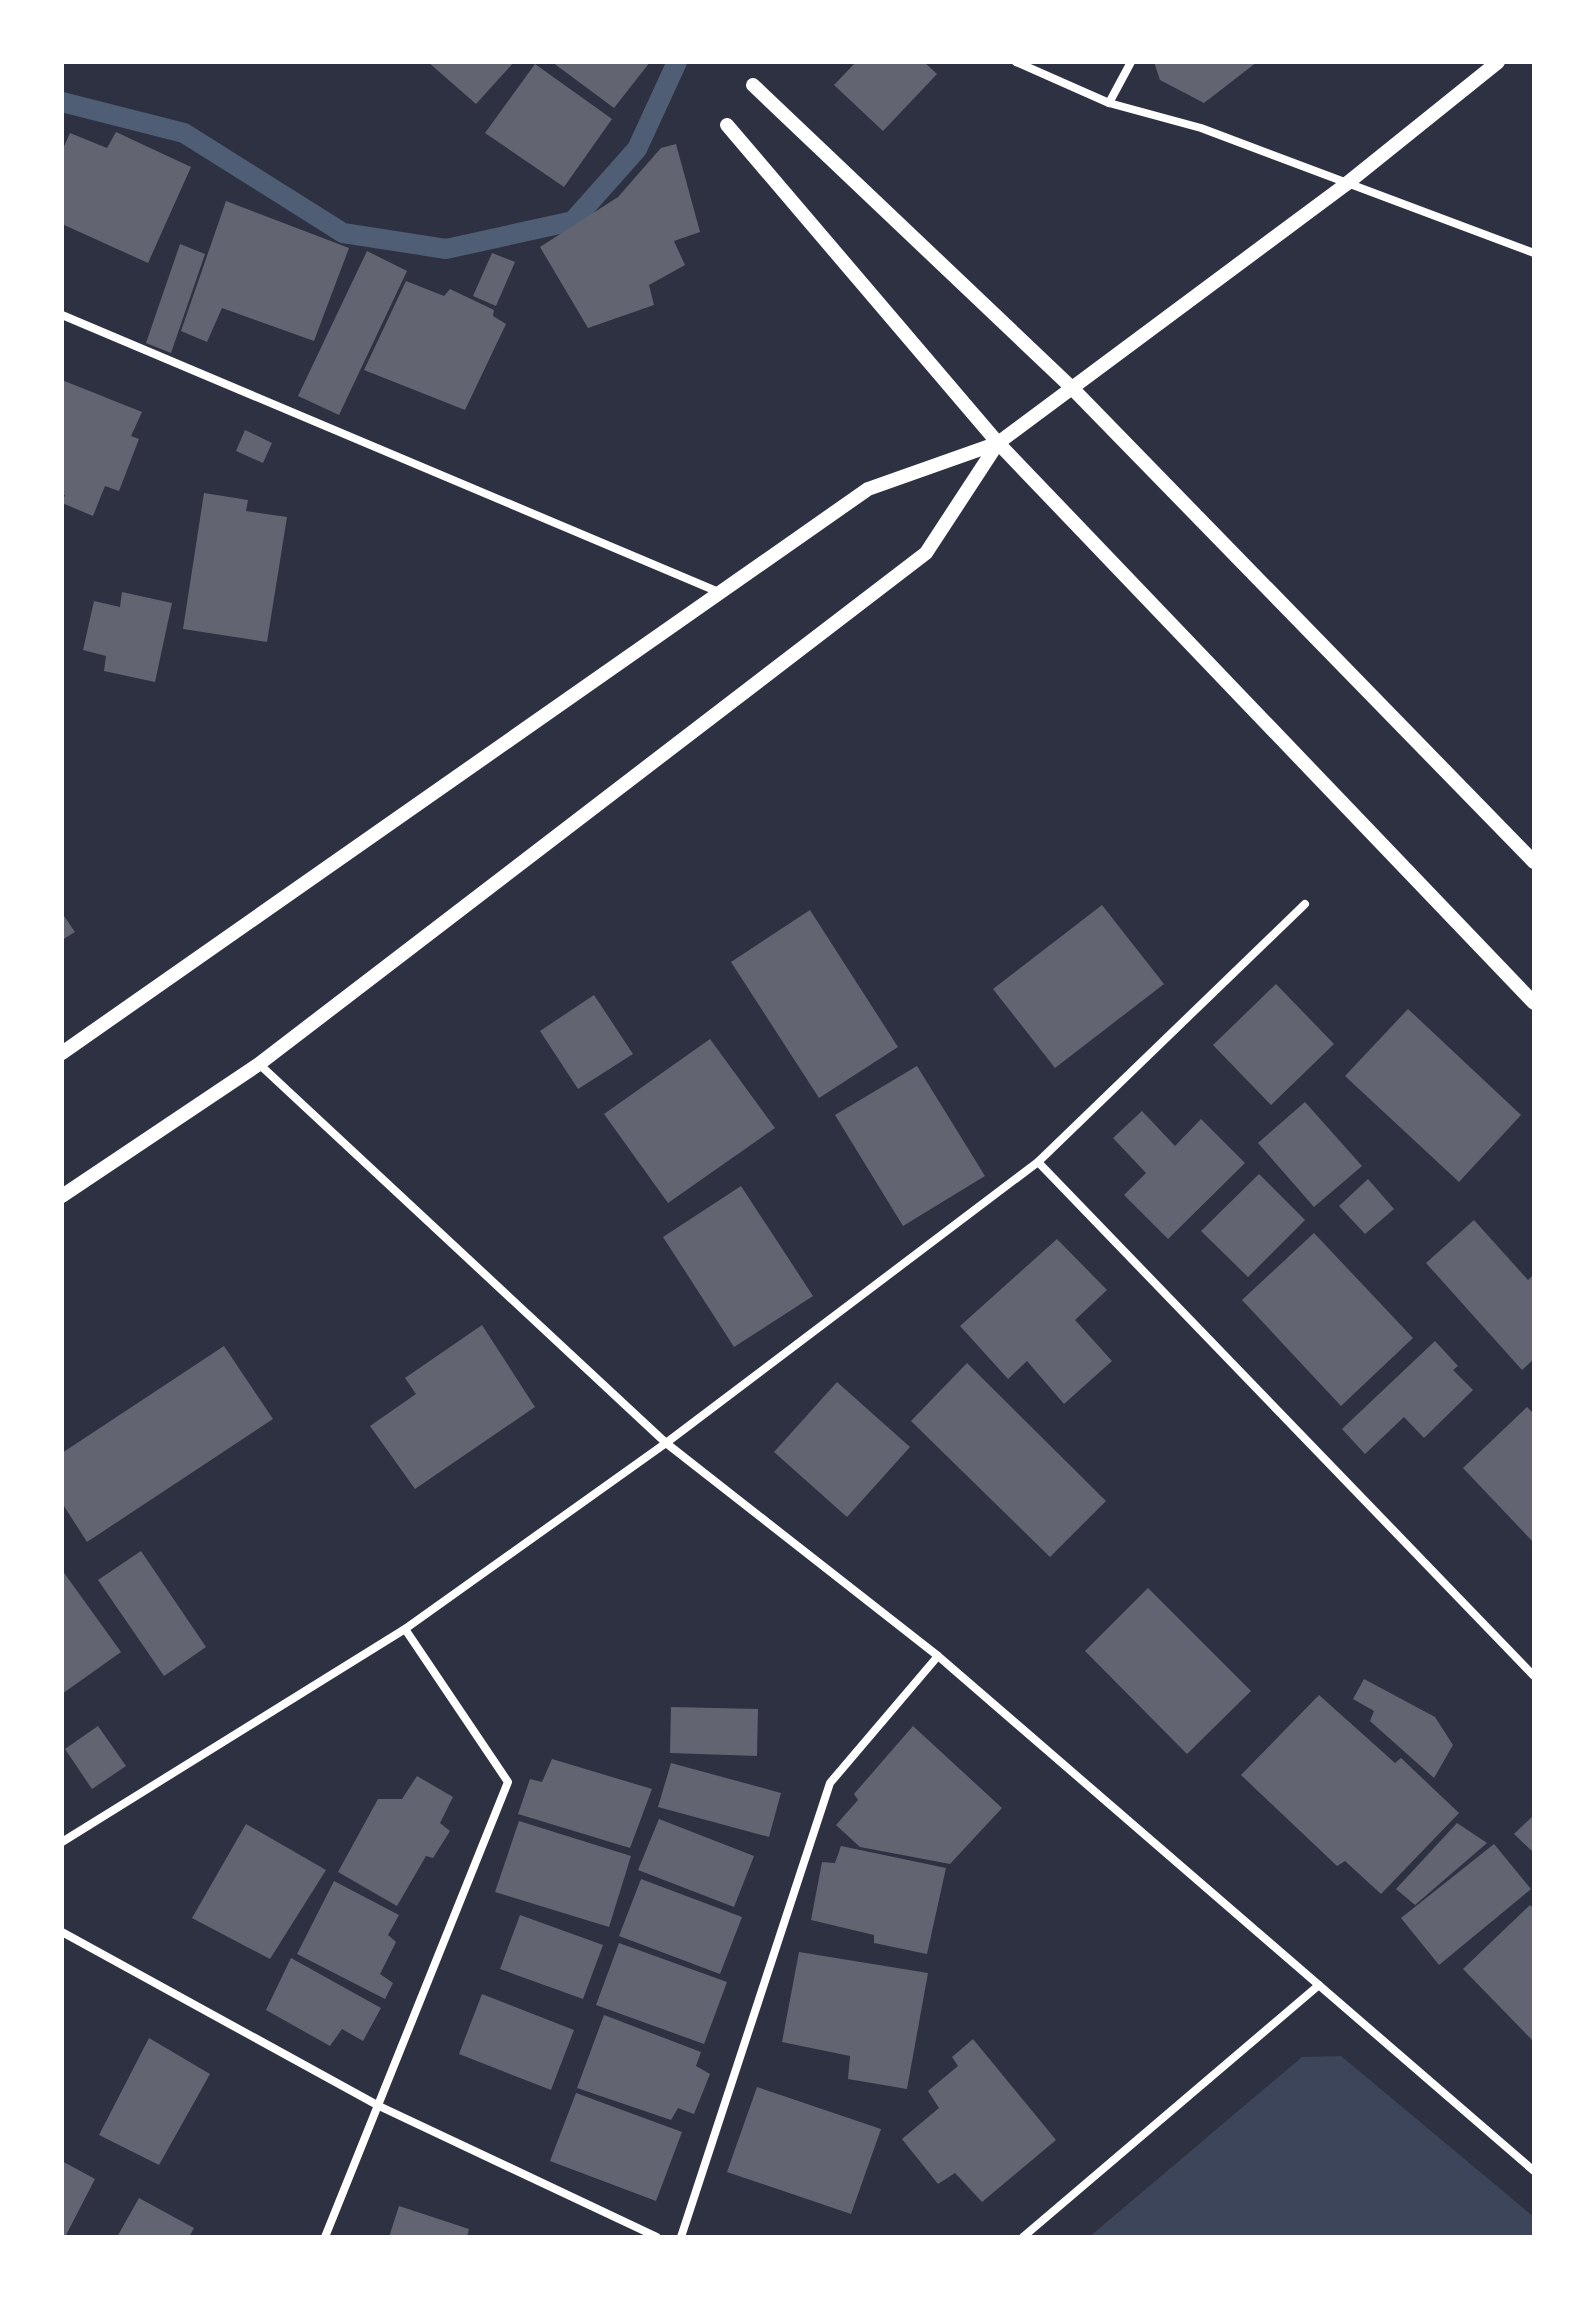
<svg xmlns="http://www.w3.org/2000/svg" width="1596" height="2299" font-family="'DM Sans',sans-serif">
  <rect width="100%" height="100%" fill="#2d3142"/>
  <polygon fill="#3c4559" points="1341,2056 1534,2217 1534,2237 1089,2237 1302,2057"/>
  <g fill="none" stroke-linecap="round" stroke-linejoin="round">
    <polyline stroke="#4f5d75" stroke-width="20" points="62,102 184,133 343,233 446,249 573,221 637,149 677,62"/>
  </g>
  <g fill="#626471">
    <polygon points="428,62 514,62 476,104"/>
    <polygon points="552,62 650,62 614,108"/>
    <polygon points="856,62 924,62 937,74 883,131 834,85"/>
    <polygon points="1154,62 1257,62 1204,103 1160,80"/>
    <polygon points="535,64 612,119 564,187 485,133"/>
    <polygon points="116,132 191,167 148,263 62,224 62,151 70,133 107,148"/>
    <polygon points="676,144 700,232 674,241 685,265 649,285 654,305 588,328 540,247 618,197 661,148"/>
    <polygon points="226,201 349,248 314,341 222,308 207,342 181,331"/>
    <polygon points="180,244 205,254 171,353 146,343"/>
    <polygon points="367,251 407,271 339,415 298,396"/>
    <polygon points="492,253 515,262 496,306 473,296"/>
    <polygon points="406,281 444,296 450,289 494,310 493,316 506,324 465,410 364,370"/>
    <polygon points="62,380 142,412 131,436 139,439 119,491 105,486 93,516 62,503 65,495 62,494"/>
    <polygon points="245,430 272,443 263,463 236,451"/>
    <polygon points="204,493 248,500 246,511 287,517 267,642 183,629"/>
    <polygon points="122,592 172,603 155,682 104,671 106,656 83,650 94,601 120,607"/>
    <polygon points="1102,905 1164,984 1055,1068 993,989"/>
    <polygon points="810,910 898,1047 819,1098 731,962"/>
    <polygon points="62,913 75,932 62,940"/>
    <polygon points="1276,984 1334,1044 1271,1105 1213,1045"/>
    <polygon points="594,995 633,1054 578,1089 540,1031"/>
    <polygon points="1408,1009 1521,1115 1459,1182 1345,1076"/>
    <polygon points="710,1039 775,1128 668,1203 604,1114"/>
    <polygon points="917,1066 985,1176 903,1226 835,1115"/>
    <polygon points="1305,1102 1362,1166 1314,1207 1258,1143"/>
    <polygon points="1142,1111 1175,1146 1201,1119 1245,1163 1168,1239 1124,1195 1146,1173 1113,1138"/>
    <polygon points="1259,1174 1305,1220 1248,1277 1201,1231"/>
    <polygon points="1368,1179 1394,1209 1365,1234 1339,1206"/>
    <polygon points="741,1186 813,1296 734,1347 663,1237"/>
    <polygon points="1474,1220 1528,1280 1534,1274 1534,1359 1522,1370 1426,1263"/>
    <polygon points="1314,1233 1413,1338 1341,1406 1242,1300"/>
    <polygon points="1057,1239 1107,1290 1075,1320 1112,1361 1064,1404 1027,1361 1008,1379 960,1326"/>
    <polygon points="482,1325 535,1407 415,1489 370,1426 416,1394 405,1378"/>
    <polygon points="1435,1341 1458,1366 1453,1370 1473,1390 1424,1438 1404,1417 1365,1454 1342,1429"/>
    <polygon points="224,1346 273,1419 87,1542 62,1503 62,1453"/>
    <polygon points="967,1363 1106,1501 1050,1557 911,1421"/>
    <polygon points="837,1382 910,1447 847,1517 774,1452"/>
    <polygon points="1527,1407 1534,1414 1534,1543 1463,1468"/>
    <polygon points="141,1551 206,1647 164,1676 98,1580"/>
    <polygon points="62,1570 121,1652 62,1694"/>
    <polygon points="1148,1588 1251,1691 1187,1754 1085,1651"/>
    <polygon points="1364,1679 1435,1717 1453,1745 1434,1778 1370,1721 1374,1711 1353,1699"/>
    <polygon points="1319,1695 1395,1763 1401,1758 1459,1813 1381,1894 1345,1861 1337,1866 1241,1775"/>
    <polygon points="671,1707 758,1709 757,1756 670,1753"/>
    <polygon points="98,1726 126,1766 92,1789 65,1749"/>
    <polygon points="913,1726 1002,1808 950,1864 860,1847 836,1825 858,1800 854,1794"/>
    <polygon points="552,1759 652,1789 630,1848 518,1814 530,1779 542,1782"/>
    <polygon points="671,1763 781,1793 769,1837 658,1807"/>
    <polygon points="417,1776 453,1797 440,1823 450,1831 433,1858 426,1856 397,1906 338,1872 378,1799 402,1799"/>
    <polygon points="1534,1815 1534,1853 1514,1834"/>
    <polygon points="659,1819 754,1856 734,1907 638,1870"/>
    <polygon points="519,1821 631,1856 609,1927 495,1892"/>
    <polygon points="1457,1823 1487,1843 1415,1905 1396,1889"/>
    <polygon points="246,1824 326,1870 270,1959 192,1918"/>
    <polygon points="1494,1844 1531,1889 1439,1965 1401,1918"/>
    <polygon points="841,1846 946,1868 927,1954 874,1943 874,1935 811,1920 822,1862 835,1863"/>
    <polygon points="641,1879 742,1917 720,1974 619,1936"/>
    <polygon points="334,1881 399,1915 388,1935 396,1942 380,1974 393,1983 385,1999 297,1954"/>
    <polygon points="1530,1905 1534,1909 1534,2042 1463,1969"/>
    <polygon points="520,1915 603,1945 583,1999 500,1969"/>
    <polygon points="619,1943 727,1982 704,2044 596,2005"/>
    <polygon points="799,1952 928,1973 907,2089 848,2079 850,2056 782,2042"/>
    <polygon points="291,1958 381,2008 363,2041 342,2029 330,2046 266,2010"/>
    <polygon points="482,1994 574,2030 551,2090 459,2054"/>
    <polygon points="604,2015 701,2052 696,2066 710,2074 694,2114 678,2108 671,2120 577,2088"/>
    <polygon points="149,2038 210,2074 159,2165 99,2135"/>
    <polygon points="973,2039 1056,2140 982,2202 955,2173 938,2184 902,2139 939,2108 928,2091 958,2066 952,2057"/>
    <polygon points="757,2087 881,2129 851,2214 727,2172"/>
    <polygon points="576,2093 682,2132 656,2201 550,2161"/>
    <polygon points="62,2161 95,2179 65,2237 62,2237"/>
    <polygon points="139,2198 194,2228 189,2237 117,2237"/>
    <polygon points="399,2206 469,2229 467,2237 389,2237"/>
  </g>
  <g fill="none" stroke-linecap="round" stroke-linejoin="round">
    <g stroke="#fff" stroke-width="8">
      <polyline points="1016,62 1109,103 1201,128 1534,253"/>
      <polyline points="1109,103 1131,62"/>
      <polyline points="62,315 721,593"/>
      <polyline points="259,1064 666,1443 938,1656 1534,2171"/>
      <polyline points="1038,1162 1534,1676"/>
      <polyline points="62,1842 405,1629 666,1443 1038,1162 1305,904"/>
      <polyline points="62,1932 379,2106 657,2237"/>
      <polyline points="325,2237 508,1782 405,1629"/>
      <polyline points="681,2237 830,1783 938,1656"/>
      <polyline points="1023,2237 1319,1985"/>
    </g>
    <g stroke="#fff" stroke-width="14">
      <polyline points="753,85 1072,388 1534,862"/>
      <polyline points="727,125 998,443 1534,1003"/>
      <polyline points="62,1053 868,489 998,443 1345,185 1498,62"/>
      <polyline points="62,1196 259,1064 926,553 998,443"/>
    </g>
  </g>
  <rect width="1596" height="2299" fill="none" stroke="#ffffff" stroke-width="128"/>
</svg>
